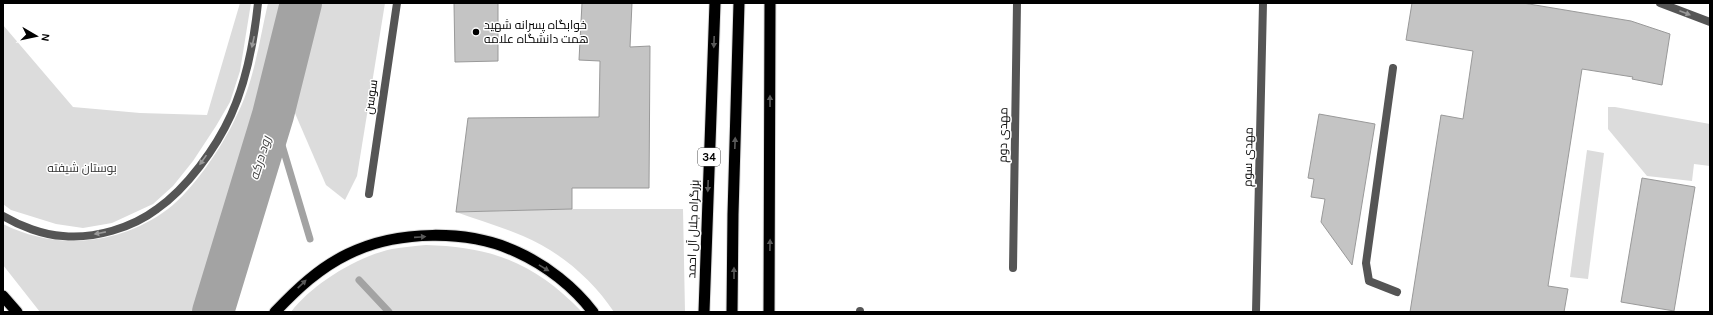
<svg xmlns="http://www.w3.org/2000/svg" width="1713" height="315" font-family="Karla,Cairo,sans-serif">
  <rect width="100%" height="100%" fill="#fff"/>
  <g fill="#dcdcdc">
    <polygon points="240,3 251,3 240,71 230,102 216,126 193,161 173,186 153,204 112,223 83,228 56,224 11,210 3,204 3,25 73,107 140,113 207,115"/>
    <path d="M268,3h22l-20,75 -71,234h-159l-37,-47v-41c53,27 117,21 165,-15 25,-19 54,-62 67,-90 19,-36 24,-77 33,-116z"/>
    <polygon points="313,3 385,3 357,176 345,200 326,185 291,104 298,68"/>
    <polygon points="1608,107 1615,107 1710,124 1710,166 1694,164 1692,181 1647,176 1608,129"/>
    <polygon points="1587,150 1604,153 1588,279 1570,277"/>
    <path d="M572,209h111l2,103h-71c-22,-33 -55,-61 -91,-76 -21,-9 -45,-16 -67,-24z"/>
    <path d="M426,245c67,2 109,18 156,67h-291c21,-28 67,-56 101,-63 11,-2 23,-3 34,-4z"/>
  </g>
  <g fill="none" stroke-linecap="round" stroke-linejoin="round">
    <g stroke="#a3a3a3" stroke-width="7">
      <polyline points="273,115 310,239"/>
      <polyline points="359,280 389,312"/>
    </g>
    <polyline stroke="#a3a3a3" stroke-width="42" points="213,312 273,115 301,3"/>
  </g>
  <g fill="#c4c4c4" stroke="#999">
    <polygon points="454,3 498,3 498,61 455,62"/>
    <polygon points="582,3 632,3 630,47 650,46 649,188 572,188 572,209 456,212 468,118 599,117 600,61 579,60"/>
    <polygon points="1412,3 1523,3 1631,21 1670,34 1662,85 1632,79 1633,77 1582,69 1548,286 1568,289 1564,312 1410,312 1441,115 1463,119 1473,51 1406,40"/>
    <polygon points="1319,114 1375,124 1352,265 1321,222 1325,199 1311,197 1314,179 1308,178"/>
    <polygon points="1642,178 1695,187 1674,311 1621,302"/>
  </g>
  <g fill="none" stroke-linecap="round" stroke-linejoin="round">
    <g stroke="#dbdbdb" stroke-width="13">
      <g id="trunk">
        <polyline points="3,296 17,312"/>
        <path d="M275,312c22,-23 44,-44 73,-58 49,-24 120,-25 169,-2 29,13 57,35 76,60"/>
        <polyline points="704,312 715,3"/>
        <polyline points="732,312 733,214 739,3"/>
        <polyline points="769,312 770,3"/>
      </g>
    </g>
    <g stroke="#555" stroke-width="8">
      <polyline points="1393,68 1366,263 1369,281 1397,292"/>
      <polyline points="369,194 397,3"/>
      <polyline points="1013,268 1017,3"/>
      <polyline points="860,312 860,311"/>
    </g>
    <g stroke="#555" stroke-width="8">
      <polyline points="1660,3 1710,22"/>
      <path d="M3,216c17,10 40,19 60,20 31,3 69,-8 94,-27 30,-21 59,-61 74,-94 16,-35 23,-74 27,-112"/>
      <polyline points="1256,312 1263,3"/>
    </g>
    <use href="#trunk" stroke="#000" stroke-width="11"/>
  </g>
  <defs><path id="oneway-solid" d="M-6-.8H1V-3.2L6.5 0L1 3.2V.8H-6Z"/></defs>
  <g fill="#999">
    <use href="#oneway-solid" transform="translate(1685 13) rotate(21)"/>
    <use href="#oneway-solid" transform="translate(253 42) rotate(102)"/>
    <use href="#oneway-solid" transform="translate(203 160) rotate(125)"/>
    <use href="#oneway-solid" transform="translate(100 233) rotate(169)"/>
  </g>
  <g fill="#595959">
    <use href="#oneway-solid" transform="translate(714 42) rotate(92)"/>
    <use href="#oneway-solid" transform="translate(770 101) rotate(-90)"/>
    <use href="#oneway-solid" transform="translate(735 143) rotate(-88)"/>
    <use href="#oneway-solid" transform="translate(708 186) rotate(92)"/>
    <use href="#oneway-solid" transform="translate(420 237) rotate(-4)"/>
    <use href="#oneway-solid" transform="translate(770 245) rotate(-89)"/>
    <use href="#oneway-solid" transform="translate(544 268) rotate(31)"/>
    <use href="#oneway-solid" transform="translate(734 273) rotate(-90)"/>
    <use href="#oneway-solid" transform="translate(302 284) rotate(-44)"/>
  </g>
  <circle fill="#000" stroke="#fff" stroke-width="1.5" cx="476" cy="32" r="4"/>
  <g text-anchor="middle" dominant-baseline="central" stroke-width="3" stroke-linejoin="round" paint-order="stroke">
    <rect fill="#fff" stroke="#4c4c4c" stroke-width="1" x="698" y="148" width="22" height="18" rx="3"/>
    <g font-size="11" font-weight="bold" fill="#000">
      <text x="709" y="157">34</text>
    </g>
    <g font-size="12" fill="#000" stroke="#fff" text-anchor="start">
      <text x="484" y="25">خوابگاه پسرانه شهید<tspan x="484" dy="14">همت دانشگاه علامه</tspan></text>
    </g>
    <g font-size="12" fill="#000" stroke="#fff">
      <text transform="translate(371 97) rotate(-82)">سوسن</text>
      <text transform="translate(1003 135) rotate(-89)">مهدی دوم</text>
      <text transform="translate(1248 157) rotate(-89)">مهدی سوم</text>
      <text transform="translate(693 229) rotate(-88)">بزرگراه جلال آل احمد</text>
    </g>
    <g font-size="12" fill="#333" stroke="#fff">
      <text x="82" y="168">بوستان شیفته</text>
    </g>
    <g font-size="13" font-style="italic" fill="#444" stroke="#fff">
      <text transform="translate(260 158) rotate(-73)">رود درکه</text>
    </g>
  </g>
  <rect width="1713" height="315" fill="none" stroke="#000000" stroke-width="8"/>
  <g transform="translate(36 36) rotate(99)" stroke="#ffffff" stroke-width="3" paint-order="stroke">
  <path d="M0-3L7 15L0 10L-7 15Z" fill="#000000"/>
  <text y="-6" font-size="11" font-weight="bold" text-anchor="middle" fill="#000000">N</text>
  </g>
</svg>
